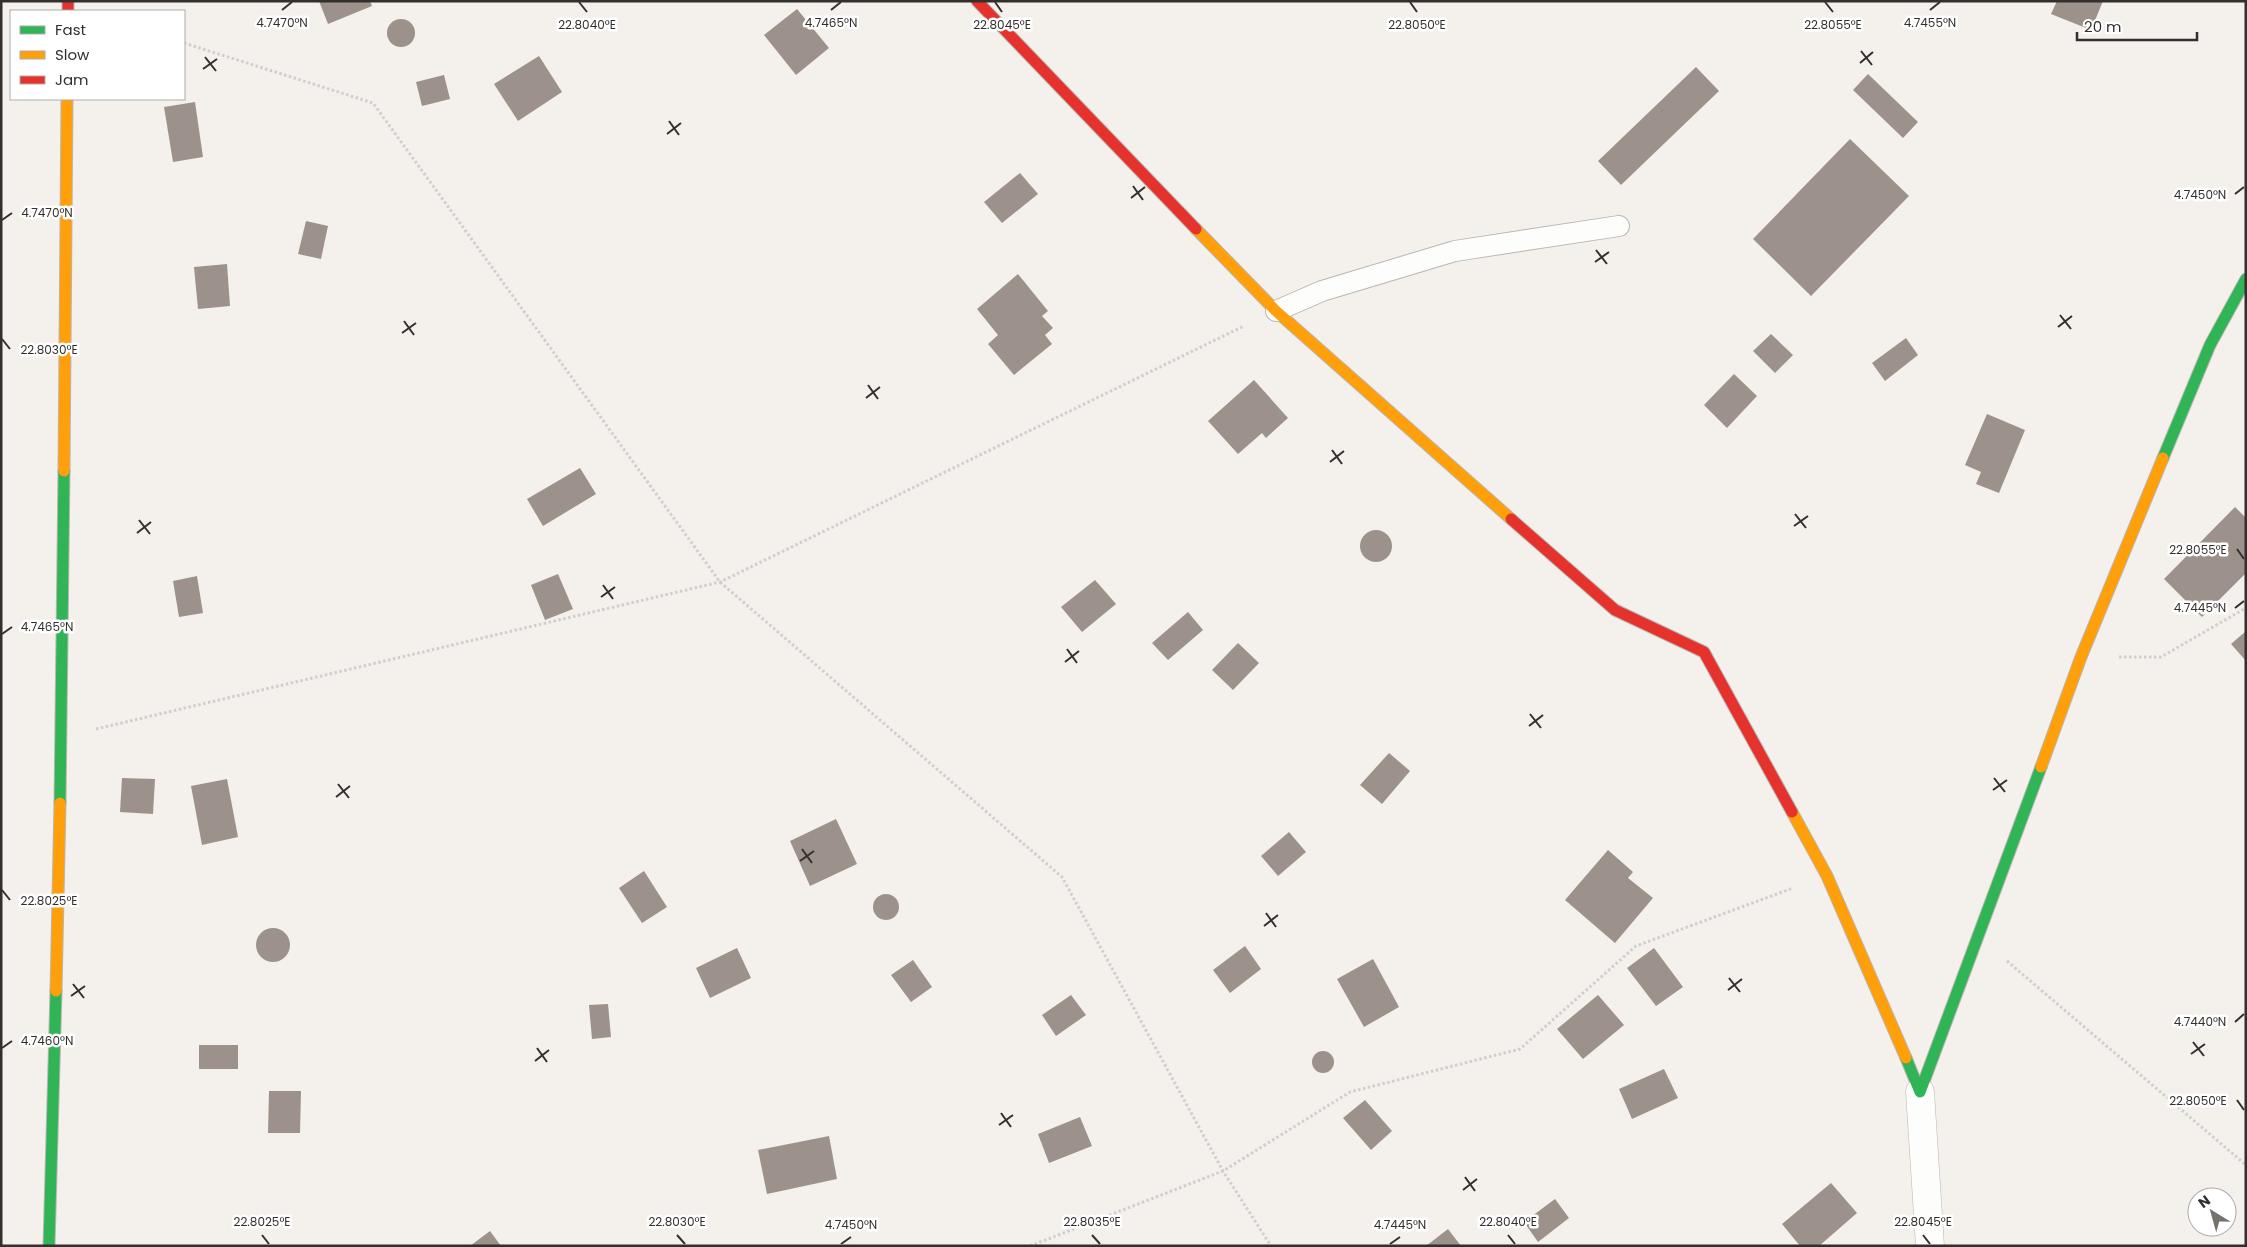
<svg xmlns="http://www.w3.org/2000/svg" width="2247" height="1247" font-family="Poppins,sans-serif">
  <rect width="100%" height="100%" fill="#f4f0ec"/>
  <g fill="#9c928b">
    <polygon points="319,1 370,1 372,6 328,24"/>
    <polygon points="2057,1 2103,1 2091,30 2051,14"/>
    <polygon points="797,9 829,48 796,75 764,35"/>
    <circle cx="401" cy="33" r="14"/>
    <polygon points="539,56 562,92 518,121 494,84"/>
    <polygon points="1696,67 1719,91 1621,185 1598,161"/>
    <polygon points="1868,74 1918,122 1903,138 1853,90"/>
    <polygon points="444,75 450,99 422,106 416,82"/>
    <polygon points="195,102 203,157 173,162 164,107"/>
    <polygon points="1850,139 1909,196 1811,296 1753,239"/>
    <polygon points="1020,173 1038,194 1002,223 984,202"/>
    <polygon points="306,221 328,226 321,259 298,254"/>
    <polygon points="227,264 230,306 198,309 194,267"/>
    <polygon points="1018,274 1048,311 1042,316 1053,328 1045,335 1052,344 1014,375 988,344 998,335 977,309"/>
    <polygon points="1771,334 1793,355 1775,373 1753,351"/>
    <polygon points="1906,338 1918,355 1885,381 1872,363"/>
    <polygon points="1734,374 1757,396 1727,428 1704,405"/>
    <polygon points="1254,380 1288,418 1266,438 1262,433 1238,454 1208,421"/>
    <polygon points="1987,414 2025,430 1999,493 1976,484 1981,472 1965,465"/>
    <polygon points="580,468 596,494 543,526 527,499"/>
    <polygon points="2235,507 2246,518 2246,573 2202,617 2164,579"/>
    <circle cx="1376" cy="546" r="16"/>
    <polygon points="558,574 573,609 545,620 531,585"/>
    <polygon points="197,576 203,613 179,617 173,581"/>
    <polygon points="1095,580 1116,604 1082,632 1061,607"/>
    <polygon points="1188,612 1203,630 1168,660 1152,643"/>
    <polygon points="2246,631 2246,661 2231,644"/>
    <polygon points="1238,643 1259,663 1233,690 1212,670"/>
    <polygon points="1389,753 1410,771 1382,804 1360,785"/>
    <polygon points="122,778 155,779 153,814 120,812"/>
    <polygon points="227,779 238,837 202,845 191,786"/>
    <polygon points="836,819 857,864 810,886 790,841"/>
    <polygon points="1289,832 1306,852 1278,876 1261,856"/>
    <polygon points="1608,850 1633,872 1628,878 1653,898 1615,943 1565,900"/>
    <polygon points="644,871 667,907 642,923 619,888"/>
    <circle cx="886" cy="907" r="13"/>
    <circle cx="273" cy="945" r="17"/>
    <polygon points="1245,946 1261,969 1230,993 1213,970"/>
    <polygon points="737,948 751,978 710,998 696,968"/>
    <polygon points="1654,948 1683,987 1656,1006 1627,968"/>
    <polygon points="1373,959 1399,1007 1364,1027 1337,979"/>
    <polygon points="913,960 932,987 911,1002 891,975"/>
    <polygon points="1071,995 1086,1015 1056,1036 1042,1015"/>
    <polygon points="1598,995 1624,1025 1583,1059 1557,1029"/>
    <polygon points="608,1004 611,1037 592,1039 589,1005"/>
    <rect x="199" y="1045" width="39" height="24"/>
    <circle cx="1323" cy="1062" r="11"/>
    <polygon points="1664,1069 1678,1098 1632,1119 1619,1089"/>
    <polygon points="269,1091 301,1091 300,1133 268,1133"/>
    <polygon points="1365,1100 1392,1131 1371,1150 1343,1118"/>
    <polygon points="1080,1117 1092,1146 1049,1163 1038,1134"/>
    <polygon points="829,1136 837,1179 767,1194 758,1150"/>
    <polygon points="1831,1183 1857,1213 1819,1246 1800,1246 1782,1224"/>
    <polygon points="1555,1199 1569,1218 1538,1242 1524,1222"/>
    <polygon points="1448,1229 1461,1246 1426,1246"/>
    <polygon points="490,1231 501,1246 470,1246"/>
  </g>
  <g fill="none" stroke-linecap="round" stroke-linejoin="round">
    <g stroke="#bab6b3" stroke-width="22">
      <polyline id="lane" points="1276,311 1322,291 1455,251 1619,226"/>
    </g>
    <g stroke="#bab6b3" stroke-width="29">
      <polyline id="street" points="1920,1092 1930,1246"/>
    </g>
    <g stroke="#bab6b3" stroke-width="13">
      <g id="fast">
        <polyline points="2163,458 2210,345 2246,279"/>
        <polyline points="60,803 64,471"/>
        <polyline points="1906,1058 1920,1092 2041,767"/>
        <polyline points="49,1246 56,991"/>
      </g>
    </g>
    <g stroke="#bab6b3" stroke-width="13">
      <g id="slow">
        <polyline points="1196,229 1276,311 1511,519"/>
        <polyline points="64,471 67,99"/>
        <polyline points="2041,767 2081,657 2163,458"/>
        <polyline points="1792,812 1827,876 1906,1058"/>
        <polyline points="56,991 60,803"/>
      </g>
    </g>
    <g stroke="#bab6b3" stroke-width="13">
      <g id="jam">
        <polyline points="68,1 68,11"/>
        <polyline points="977,1 1196,229"/>
        <polyline points="1511,519 1615,610 1704,652 1792,812"/>
      </g>
    </g>
    <g stroke="#d0cece" stroke-width="3" stroke-dasharray="2.5 2.5" stroke-linecap="butt">
      <polyline points="184,43 373,103 720,582 1062,877 1223,1171 1271,1246"/>
      <polyline points="2119,657 2161,657 2246,608"/>
      <polyline points="96,729 720,582 1244,326"/>
      <polyline points="2007,961 2246,1165"/>
      <polyline points="1030,1246 1223,1171 1350,1092 1520,1049 1636,946 1793,888"/>
    </g>
    <use href="#lane" stroke="#fdfdfc" stroke-width="20"/>
    <use href="#street" stroke="#fdfdfc" stroke-width="28"/>
    <use href="#fast" stroke="#30b455" stroke-width="11"/>
    <use href="#slow" stroke="#ff9f0a" stroke-width="11"/>
    <use href="#jam" stroke="#e5322d" stroke-width="11"/>
  </g>
  <path fill="none" stroke="#322f2c" stroke-width="2" d="M579,2l8,10M995,2l7,10M1410,2l7,10M1825,2l8,10M282,10l10,-8M831,10l10,-8M1930,10l10,-8M1861,51l11,14M205,57l11,14M1860,63l13,-11M203,69l14,-10M669,121l10,14M667,134l14,-11M1133,186l10,14M2235,194l9,-7M1131,198l14,-11M2,220l10,-7M1596,250l11,14M1595,262l14,-10M2060,315l11,14M404,321l10,14M2058,327l14,-11M402,333l14,-10M2,339l8,10M868,385l10,14M866,398l14,-11M1332,450l10,14M1330,462l14,-11M1795,514l11,14M139,520l11,14M1794,526l14,-10M137,533l14,-11M2237,549l7,10M603,585l10,14M601,597l14,-10M2235,608l9,-7M2,634l10,-7M1067,649l10,14M1065,662l14,-11M1530,714l11,14M1529,726l14,-11M1994,778l11,14M338,784l11,14M1993,790l14,-10M336,797l14,-11M802,849l10,14M800,861l14,-10M2,890l8,10M1266,913l10,14M1264,926l14,-11M1729,978l11,14M73,984l11,14M1728,990l14,-11M71,996l14,-10M2235,1022l9,-8M2193,1042l11,14M2,1048l10,-7M537,1048l10,14M2191,1054l14,-10M535,1061l14,-11M2237,1100l7,10M1001,1113l10,14M999,1125l14,-10M1465,1177l10,14M1463,1190l14,-11M262,1235l7,9M677,1235l8,9M1092,1235l8,9M1508,1235l7,9M1923,1235l7,9M841,1244l10,-7M1390,1244l10,-7"/>
  <g font-size="12" text-anchor="middle" fill="#322f2c" stroke="#fff" stroke-width="5" stroke-linejoin="round" paint-order="stroke">
    <text x="282" y="27">4.7470°N</text>
    <text x="831" y="27">4.7465°N</text>
    <text x="1930" y="27">4.7455°N</text>
    <text x="587" y="29">22.8040°E</text>
    <text x="1002" y="29">22.8045°E</text>
    <text x="1417" y="29">22.8050°E</text>
    <text x="1833" y="29">22.8055°E</text>
    <text x="2200" y="199">4.7450°N</text>
    <text x="47" y="217">4.7470°N</text>
    <text x="49" y="354">22.8030°E</text>
    <text x="2198" y="554">22.8055°E</text>
    <text x="2200" y="612">4.7445°N</text>
    <text x="47" y="631">4.7465°N</text>
    <text x="49" y="905">22.8025°E</text>
    <text x="2200" y="1026">4.7440°N</text>
    <text x="47" y="1045">4.7460°N</text>
    <text x="2198" y="1105">22.8050°E</text>
    <text x="262" y="1226">22.8025°E</text>
    <text x="677" y="1226">22.8030°E</text>
    <text x="1092" y="1226">22.8035°E</text>
    <text x="1508" y="1226">22.8040°E</text>
    <text x="1923" y="1226">22.8045°E</text>
    <text x="851" y="1229">4.7450°N</text>
    <text x="1400" y="1229">4.7445°N</text>
  </g>
  <rect width="2247" height="1247" fill="none" stroke="#322f2c" stroke-width="5"/>
  <rect x="10" y="10" width="175" height="90" fill="#ffffff" stroke="#adacab"/>
  <rect x="20" y="26" width="25" height="8" fill="#30b455" stroke="#adacab"/>
  <text x="55" y="35" font-size="15" fill="#322f2c">Fast</text>
  <rect x="20" y="51" width="25" height="8" fill="#ff9f0a" stroke="#adacab"/>
  <text x="55" y="60" font-size="15" fill="#322f2c">Slow</text>
  <rect x="20" y="76" width="25" height="8" fill="#e5322d" stroke="#adacab"/>
  <text x="55" y="85" font-size="15" fill="#322f2c">Jam</text>
  <g transform="translate(2212 1212) rotate(323)"><circle r="24" fill="#ffffff" stroke="#adacab"/>
  <path d="M0-4L9 19L0 12L-9 19Z" fill="#76736f"/>
  <text y="-8" font-size="14" font-weight="bold" text-anchor="middle" fill="#322f2c">N</text>
  </g>
  <path d="M2077 32v8h120v-8" fill="none" stroke="#322f2c" stroke-width="2.5"/>
  <text x="2084" y="32" font-size="15" fill="#322f2c" stroke="#ffffff" stroke-width="4" paint-order="stroke">20 m</text>
</svg>
